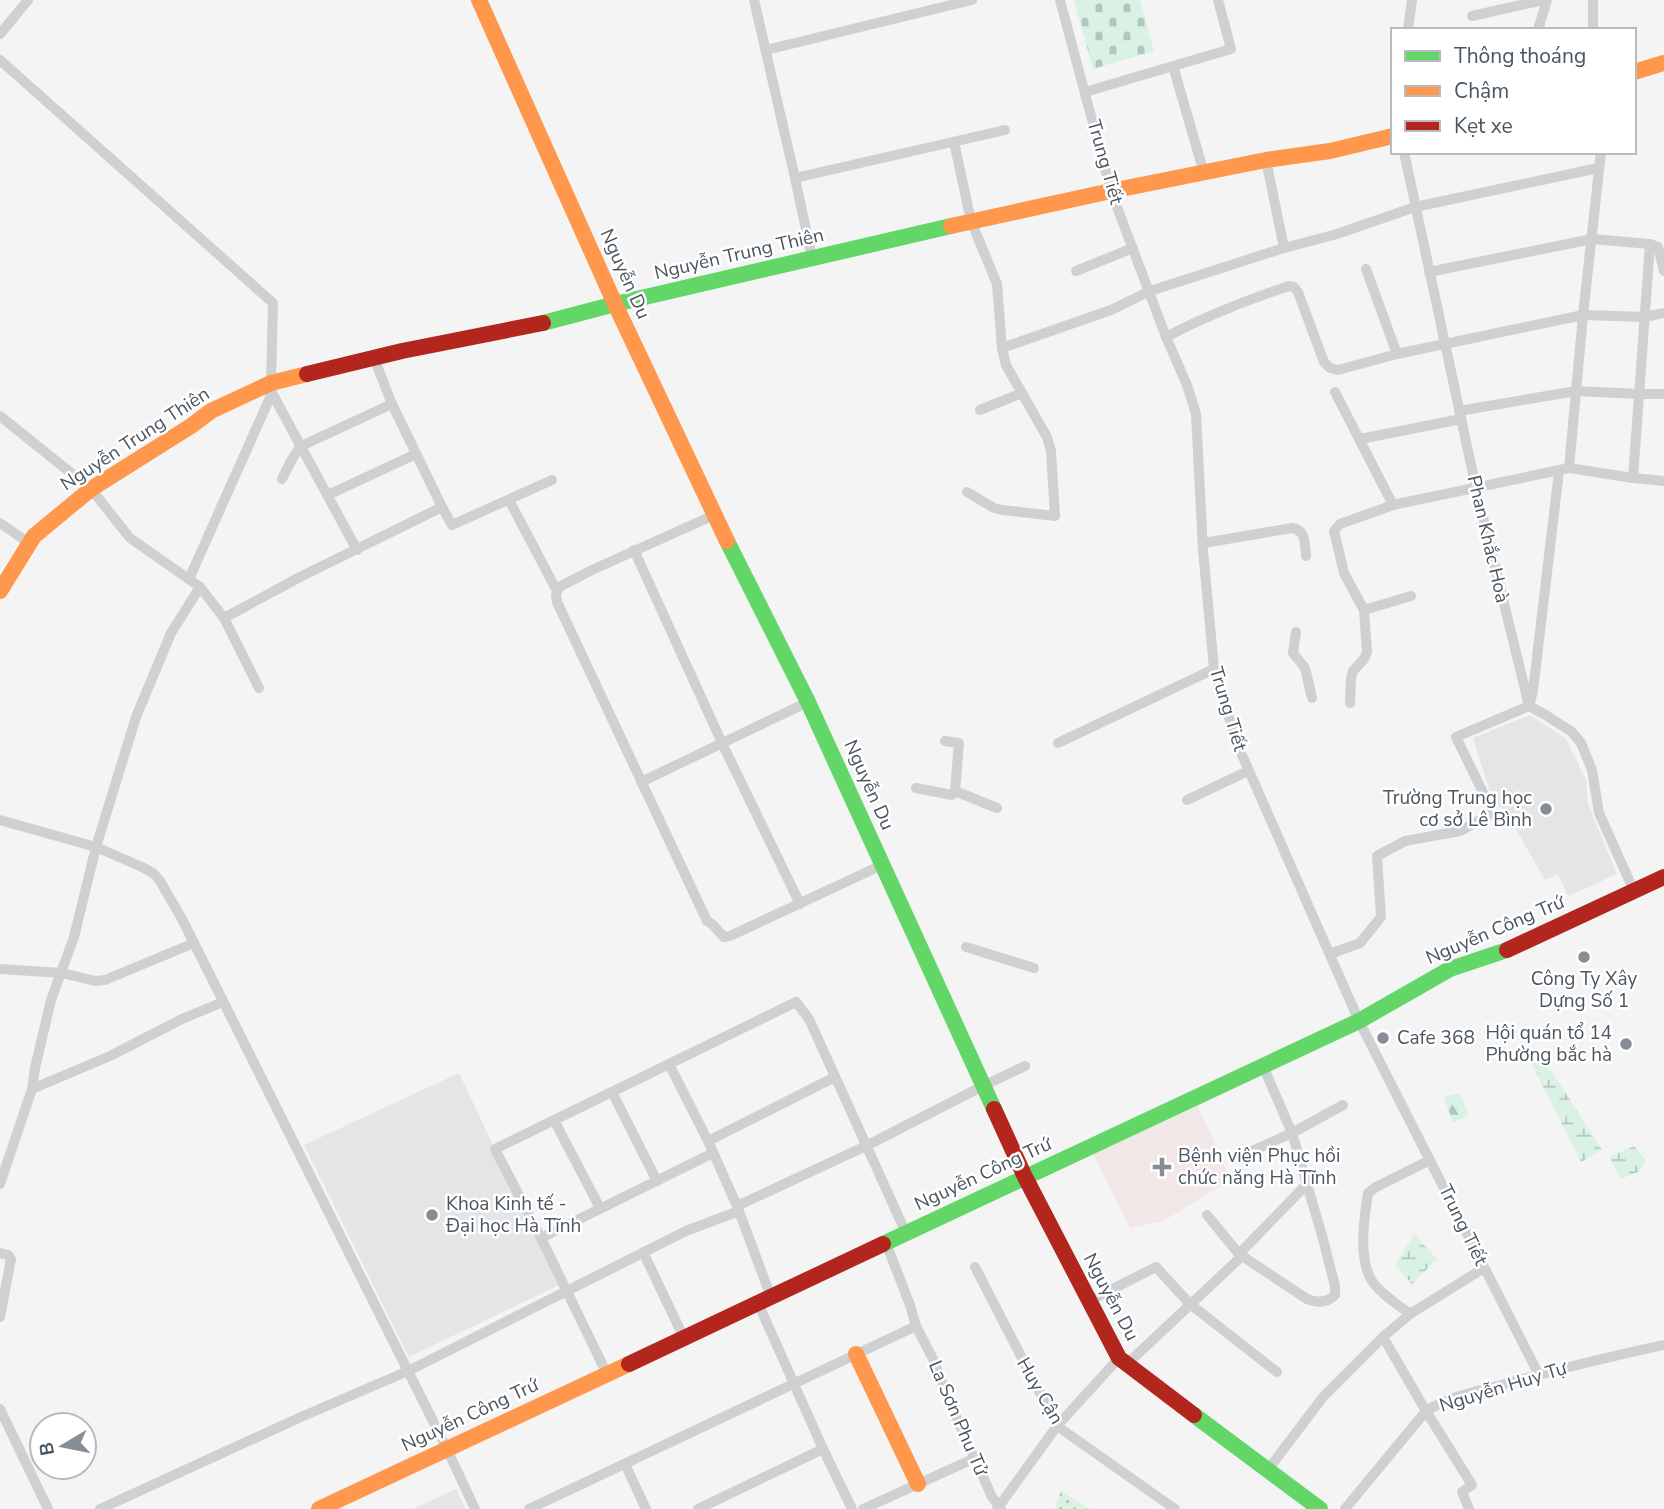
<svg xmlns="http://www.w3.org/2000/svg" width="1664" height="1509" font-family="'Nunito Sans',sans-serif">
  <defs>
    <pattern id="grass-dots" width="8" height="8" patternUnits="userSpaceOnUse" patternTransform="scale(1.75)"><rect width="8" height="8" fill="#d9f2e3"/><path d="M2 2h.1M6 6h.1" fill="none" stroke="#b2c7bb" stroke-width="1.8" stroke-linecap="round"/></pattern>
    <pattern id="forest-firs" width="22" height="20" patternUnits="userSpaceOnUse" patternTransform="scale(1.75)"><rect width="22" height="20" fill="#d9f2e3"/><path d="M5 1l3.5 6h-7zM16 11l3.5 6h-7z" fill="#b2c7bb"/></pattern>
    <pattern id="wetland-marsh" width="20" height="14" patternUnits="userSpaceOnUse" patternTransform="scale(1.75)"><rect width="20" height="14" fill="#d9f2e3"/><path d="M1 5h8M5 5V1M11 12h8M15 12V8" fill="none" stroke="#b2c7bb"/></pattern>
    <pattern id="cemetery-stones" width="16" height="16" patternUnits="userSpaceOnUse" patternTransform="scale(1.75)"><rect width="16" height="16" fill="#d9f2e3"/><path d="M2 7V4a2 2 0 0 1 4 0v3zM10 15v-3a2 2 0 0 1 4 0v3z" fill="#b2c7bb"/></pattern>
  </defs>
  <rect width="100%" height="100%" fill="#f4f4f4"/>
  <g fill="#e6e5e6">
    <polygon points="1530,715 1566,739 1586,780 1588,804 1617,874 1568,896 1558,874 1545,880 1507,814 1492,799 1473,738"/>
    <polygon points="459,1073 559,1285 409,1357 304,1145"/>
    <polygon points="456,1489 466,1509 413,1509"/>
  </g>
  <polygon fill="#f1e7e6" points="1198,1106 1231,1180 1163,1221 1130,1228 1093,1154"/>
  <polygon fill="url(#grass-dots)" points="1061,1491 1089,1509 1055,1509"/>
  <polygon fill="url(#forest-firs)" points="1460,1093 1469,1115 1453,1123 1444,1097"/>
  <g fill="url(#wetland-marsh)">
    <polygon points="1542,1056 1602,1150 1581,1162 1529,1058"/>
    <polygon points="1634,1146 1646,1160 1640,1171 1621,1179 1609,1157"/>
    <polygon points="1414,1234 1437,1259 1412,1284 1395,1265"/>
  </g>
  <polygon fill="url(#cemetery-stones)" points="1074,0 1140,0 1154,51 1093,69"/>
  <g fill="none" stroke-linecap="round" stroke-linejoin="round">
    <g stroke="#ced0d2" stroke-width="10">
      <polyline points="754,0 795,178 812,258"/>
      <polyline points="1060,0 1111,191 1166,337 1187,385 1196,414 1203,550 1214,669 1225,703 1235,739 1359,1021 1539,1375"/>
      <polyline points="1472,16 1543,0"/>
      <polyline points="1408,30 1412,0"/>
      <polyline points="1538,30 1547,0"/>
      <polyline points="1593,30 1593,0"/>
      <polyline points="0,34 28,0"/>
      <polyline points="766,50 972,0"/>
      <polyline points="0,60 273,303 271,383 272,393"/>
      <polyline points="1173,66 1204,173"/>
      <polyline points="1085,92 1231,49 1218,0"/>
      <polyline points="954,142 971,221 997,284 1002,348 1006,365 1047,437 1051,451 1055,516 1002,510 994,508 967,492"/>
      <polyline points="1404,152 1476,488 1529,706 1544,714 1572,732 1581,743 1592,770 1599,813 1634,891"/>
      <polyline points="1266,160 1284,248"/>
      <polyline points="795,178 1005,130"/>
      <polyline points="1366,269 1397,354"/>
      <polyline points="1076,271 1133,248"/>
      <polyline points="1429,272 1592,239 1650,244 1658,247 1664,271"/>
      <path d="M1166,337c40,-21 81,-37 123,-51l5,1 4,5 26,70 6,6 8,2 59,-16 186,-39 62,2 19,-4"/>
      <polyline points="1002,348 1111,310 1150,291 1284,248 1337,234 1415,207 1598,168"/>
      <polyline points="1335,392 1393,505 1340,524 1334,531 1344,573 1364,610 1367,652 1364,659 1353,671 1351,678 1350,703"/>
      <polyline points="980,410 1022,393"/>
      <polyline points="1459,411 1576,391 1639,394 1664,394"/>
      <polyline points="0,416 91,489 130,538 200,587 171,633 136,717 96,847 74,937 51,1000 35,1068 32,1089 0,1184"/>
      <polyline points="1360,439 1461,419"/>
      <polyline points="1569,468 1583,315 1601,152"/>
      <polyline points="1633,478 1650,244"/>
      <polyline points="282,479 292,459 301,446 392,404"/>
      <polyline points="328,495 416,454"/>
      <polyline points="509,500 557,591 556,595 557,602 707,921 712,924 724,937 730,936 882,865"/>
      <polyline points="1388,506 1569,468 1633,478 1664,481"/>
      <polyline points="442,507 452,525 552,480"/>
      <polyline points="0,523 29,543"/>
      <path d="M1204,543l88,-15c14,2 13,16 14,28"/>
      <polyline points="634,550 722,743 800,904"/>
      <polyline points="189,579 272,393 357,550"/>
      <polyline points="200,587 224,618 259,688"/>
      <polyline points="557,591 561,586 592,570 714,515"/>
      <polyline points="1364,610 1411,596"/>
      <polyline points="224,618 300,577 442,507 392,404 374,358"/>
      <polyline points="1296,632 1293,653 1305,668 1312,698"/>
      <polyline points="1058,743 1214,669"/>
      <polyline points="641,782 808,702"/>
      <polyline points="916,788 952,795 955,791 959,743 945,741"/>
      <polyline points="955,791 997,808"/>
      <polyline points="1187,800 1248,771"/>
      <polyline points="0,820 96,847 142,867 153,873 160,881 182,919 447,1449 475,1509"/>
      <polyline points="966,947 1034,968"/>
      <polyline points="1330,954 1360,943 1381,917 1377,856 1405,841 1460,831 1493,813 1456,737 1529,706 1533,691 1559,471"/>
      <polyline points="0,969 62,973 95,981 105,980 194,943"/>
      <polyline points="669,1064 708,1141 737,1206 771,1297"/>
      <polyline points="32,1089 110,1056 182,1019 223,1002"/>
      <polyline points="612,1092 657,1181"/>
      <polyline points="554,1120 600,1208"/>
      <polyline points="708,1141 835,1077"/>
      <polyline points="1234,1159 1292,1133 1343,1105"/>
      <path d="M1430,1160l-54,27 -8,6c-4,25 -10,66 4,88 9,13 25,23 38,33l74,-46"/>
      <polyline points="737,1206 866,1146 983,1086 1025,1066"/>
      <path d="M1207,1215l32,39 68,45c10,4 20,4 28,-4v-9l-12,-47 -31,-106 -29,-67"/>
      <polyline points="541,1238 713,1153"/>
      <polyline points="886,1243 910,1305 916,1326 933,1359 951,1405 992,1497 1001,1509"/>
      <polyline points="643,1252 684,1338"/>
      <polyline points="0,1253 8,1255 11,1259 0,1317"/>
      <polyline points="1239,1254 1307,1184"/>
      <polyline points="975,1267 1057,1426 1175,1509"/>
      <polyline points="1089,1301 1156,1267 1190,1304 1277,1372"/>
      <polyline points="758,1303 823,1449 852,1509"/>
      <polyline points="1383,1337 1410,1314"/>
      <polyline points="1127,1364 1242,1256"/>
      <polyline points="607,1374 541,1238 495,1149 796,1002 809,1019 906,1233"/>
      <polyline points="0,1409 48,1509"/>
      <polyline points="625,1464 646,1509"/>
      <polyline points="1267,1471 1323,1397 1383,1337 1426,1411 1472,1485 1462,1492 1469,1509"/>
      <polyline points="100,1509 301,1417 408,1371 686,1231 739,1211"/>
      <polyline points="529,1509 916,1326"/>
      <polyline points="698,1509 823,1449"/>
      <polyline points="863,1509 975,1458"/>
      <polyline points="997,1509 1057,1426 1119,1358"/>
      <path d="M1345,1509l81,-98c26,-16 57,-21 86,-29 51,-14 101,-26 152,-37"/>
    </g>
    <g stroke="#63d668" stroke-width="16">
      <polyline points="543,323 615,304 951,226"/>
      <polyline points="727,541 808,702 994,1109"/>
      <polyline points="883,1244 1359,1021 1450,969 1507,950"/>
      <polyline points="1194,1415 1320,1509"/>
    </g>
    <g stroke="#ff974d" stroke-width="16">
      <polyline points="479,0 615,304 727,541"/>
      <polyline points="1634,72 1664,63"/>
      <polyline points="951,226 1111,191 1266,160 1330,151 1393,136"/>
      <polyline points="0,591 34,536 91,489 191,426 211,411 271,383 307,374"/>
      <polyline points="856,1354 918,1484"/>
      <polyline points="319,1509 629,1364"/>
    </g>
    <g stroke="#b3261e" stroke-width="16">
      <polyline points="307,374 402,351 543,323"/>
      <polyline points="1507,950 1664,877"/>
      <polyline points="994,1109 1025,1177 1119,1358 1194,1415"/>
      <polyline points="629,1364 883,1244"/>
    </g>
  </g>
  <g fill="#868d94" stroke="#fff" stroke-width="2.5">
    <circle cx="1546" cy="809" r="7"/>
    <circle cx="1584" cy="957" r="7"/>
    <circle cx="1383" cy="1038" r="7"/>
    <circle cx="1626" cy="1044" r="7"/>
    <path d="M1158.5 1156.5h7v7h7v7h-7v7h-7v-7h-7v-7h7z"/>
    <circle cx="432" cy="1215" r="7"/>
  </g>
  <g text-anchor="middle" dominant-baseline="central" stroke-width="5" stroke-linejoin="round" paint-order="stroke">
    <g font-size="19" fill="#4a5661" stroke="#fff">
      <text transform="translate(1105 162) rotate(74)">Trung Tiết</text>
      <text transform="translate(739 254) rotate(-13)">Nguyễn Trung Thiên</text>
      <text transform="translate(625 274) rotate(66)">Nguyễn Du</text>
      <text transform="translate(135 439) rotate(-33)">Nguyễn Trung Thiên</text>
      <text transform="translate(1488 539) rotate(77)">Phan Khắc Hoà</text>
      <text transform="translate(1228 709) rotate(73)">Trung Tiết</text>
      <text transform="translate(869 785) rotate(66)">Nguyễn Du</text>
      <text transform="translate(1495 930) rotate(-23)">Nguyễn Công Trứ</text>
      <text transform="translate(983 1174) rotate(-25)">Nguyễn Công Trứ</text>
      <text transform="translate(1463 1225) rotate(64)">Trung Tiết</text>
      <text transform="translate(1111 1297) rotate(62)">Nguyễn Du</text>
      <text transform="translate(1503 1387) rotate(-17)">Nguyễn Huy Tự</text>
      <text transform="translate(1040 1391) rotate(60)">Huy Cận</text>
      <text transform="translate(470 1415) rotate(-25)">Nguyễn Công Trứ</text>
      <text transform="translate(958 1418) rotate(67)">La Sơn Phu Tử</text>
    </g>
    <g font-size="19" fill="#4a5661" stroke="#fff" text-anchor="start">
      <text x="1532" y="798" text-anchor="end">Trường Trung học<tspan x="1532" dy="22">cơ sở Lê Bình</tspan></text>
      <text x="1584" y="979" text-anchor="middle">Công Ty Xây<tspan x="1584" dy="22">Dựng Số 1</tspan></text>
      <text x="1612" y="1033" text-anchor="end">Hội quán tổ 14<tspan x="1612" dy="22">Phường bắc hà</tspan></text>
      <text x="1397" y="1038">Cafe 368</text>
      <text x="1178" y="1156">Bệnh viện Phục hồi<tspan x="1178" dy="22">chức năng Hà Tĩnh</tspan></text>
      <text x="446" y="1204">Khoa Kinh tế -<tspan x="446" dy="22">Đại học Hà Tĩnh</tspan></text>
    </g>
  </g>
  <rect x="1391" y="28" width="245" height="126" fill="#ffffff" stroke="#b7bbc0" stroke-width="2"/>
  <rect x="1405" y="51" width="35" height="10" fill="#63d668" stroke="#b7bbc0" stroke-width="2"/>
  <text x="1454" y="63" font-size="21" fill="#4a5661">Thông thoáng</text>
  <rect x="1405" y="86" width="35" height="10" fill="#ff974d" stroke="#b7bbc0" stroke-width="2"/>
  <text x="1454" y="98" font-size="21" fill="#4a5661">Chậm</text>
  <rect x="1405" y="121" width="35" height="10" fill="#b3261e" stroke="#b7bbc0" stroke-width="2"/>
  <text x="1454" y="133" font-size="21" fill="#4a5661">Kẹt xe</text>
  <g transform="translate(63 1446) rotate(260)"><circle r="33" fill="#ffffff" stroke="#b7bbc0" stroke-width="2"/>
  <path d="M0-5L12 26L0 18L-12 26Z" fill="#868d94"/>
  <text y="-10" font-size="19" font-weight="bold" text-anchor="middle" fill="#4a5661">B</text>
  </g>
</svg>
